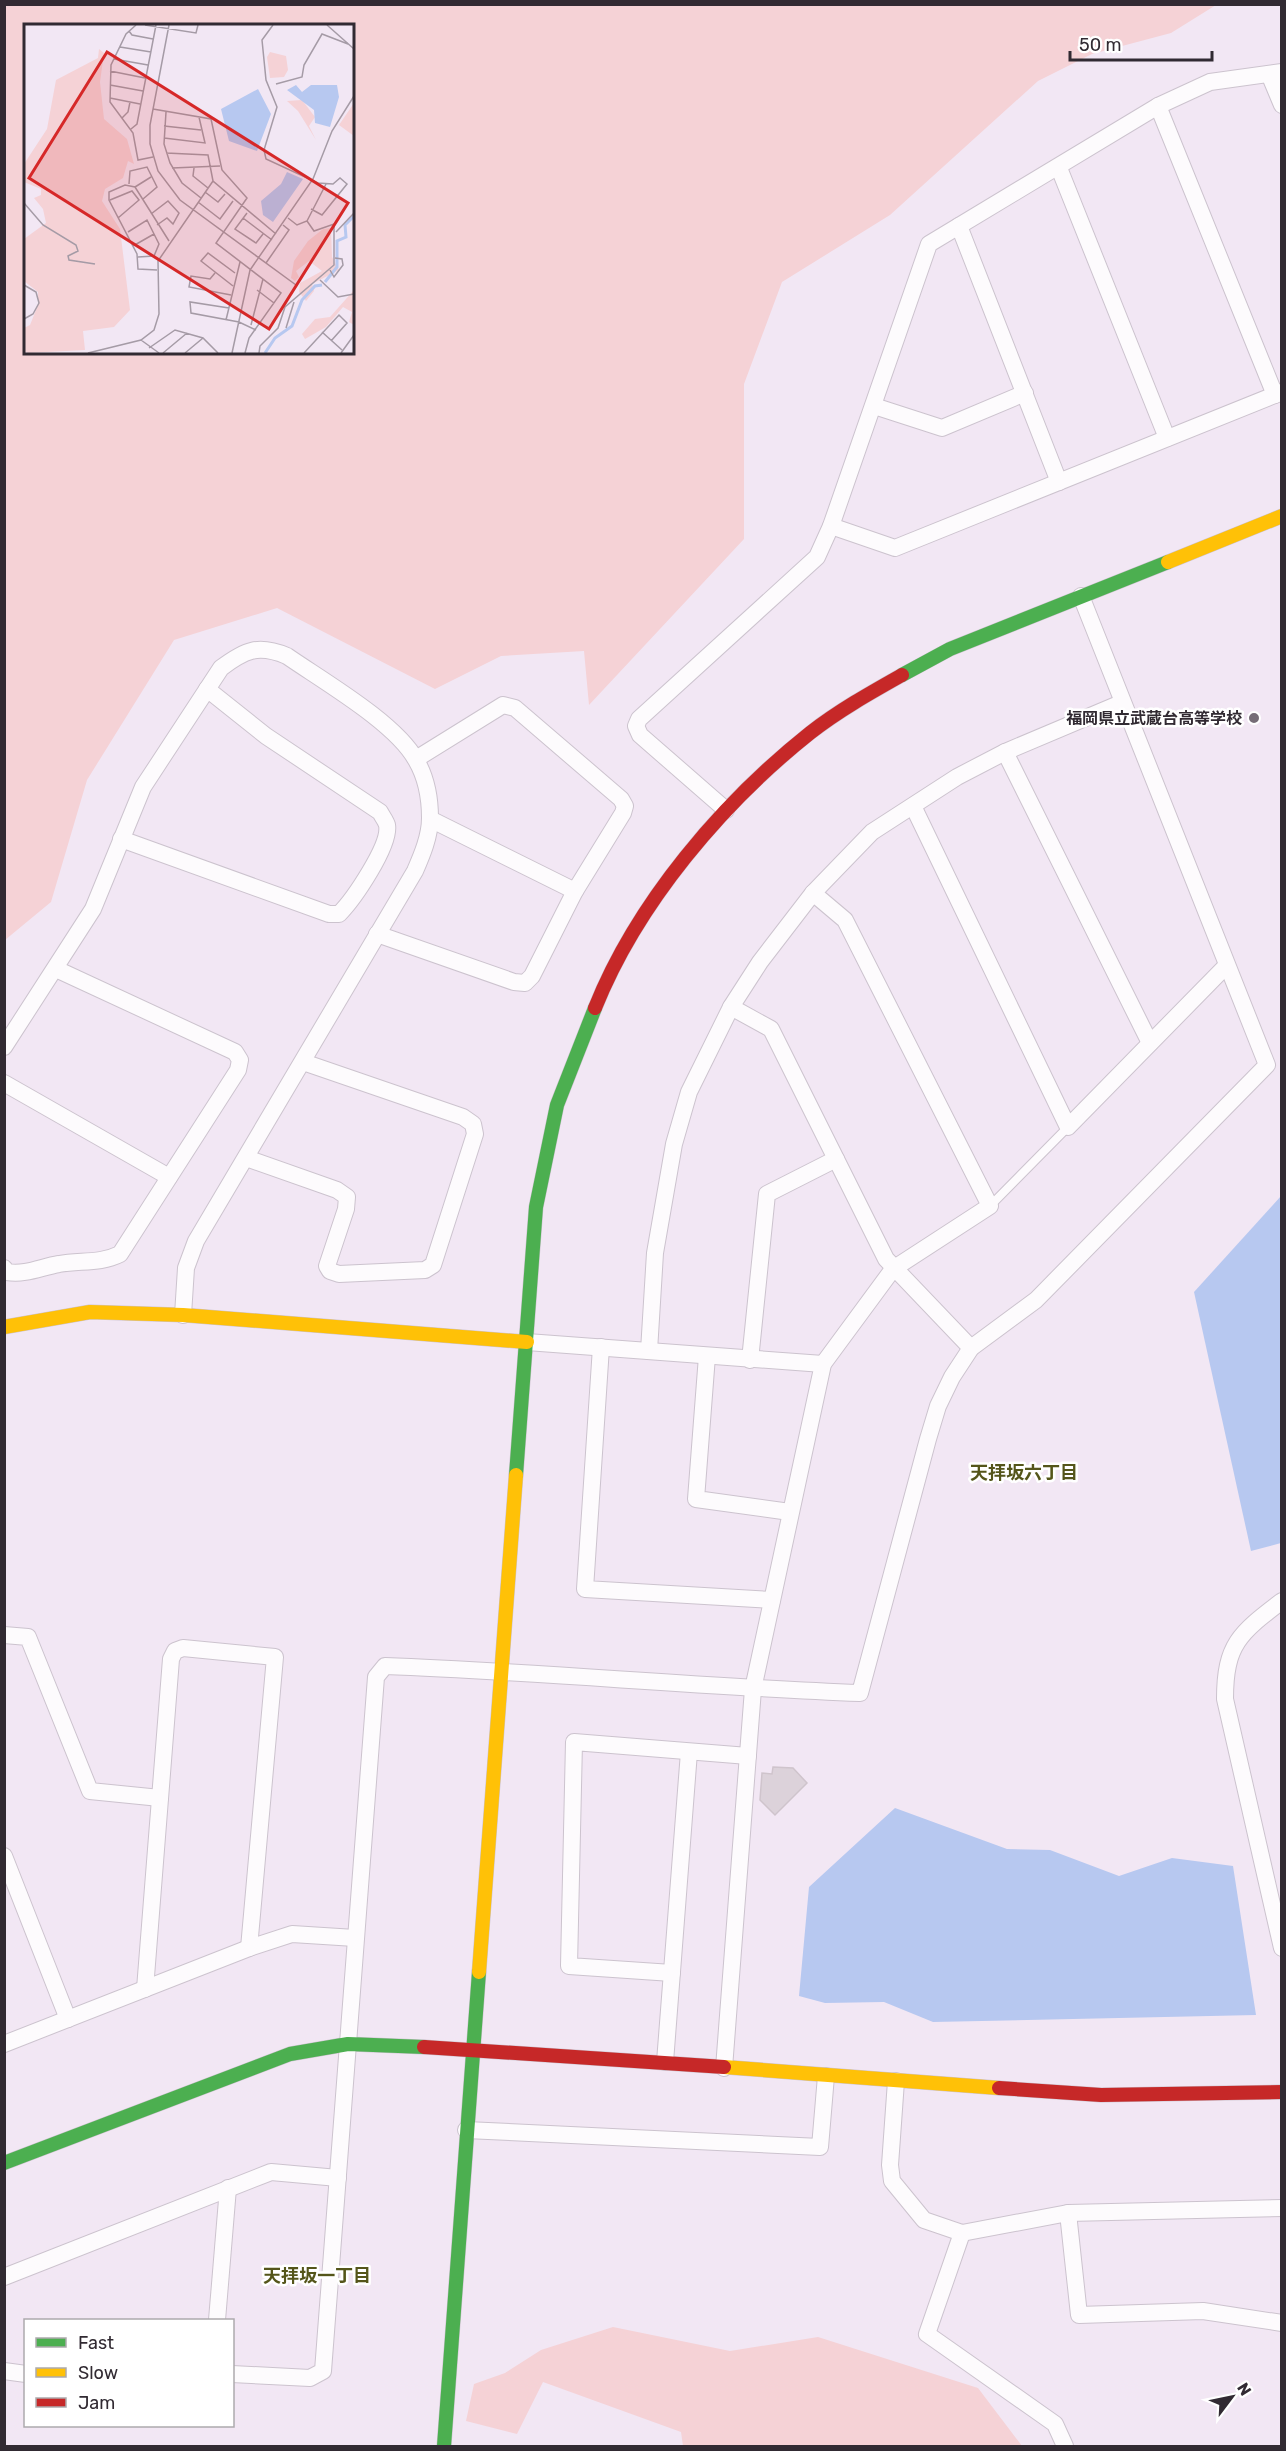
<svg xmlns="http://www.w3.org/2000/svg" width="1286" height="2451" font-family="Rubik,'Noto Sans JP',sans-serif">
  <rect width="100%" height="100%" fill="#f2e7f4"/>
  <g fill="#f5d2d6" fill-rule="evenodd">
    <path d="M5,4h1211v1l-45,28 -79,21 -54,27 -148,134 -108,67 -38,102v155l-155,166 -5,-54 -83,5 -66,33 -158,-81 -103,32 -87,140 -36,122 -46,38zM26,26h326v326h-326z"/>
    <polygon points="613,2327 730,2351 818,2337 978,2388 1022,2446 683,2446 681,2432 543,2382 517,2434 466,2421 474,2384 505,2373 541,2350"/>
  </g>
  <g fill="#b7c8f0">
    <polygon points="1281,1196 1281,1543 1251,1551 1194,1292"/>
    <polygon points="895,1808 1007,1849 1050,1850 1119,1876 1172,1858 1233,1866 1256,2015 933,2022 884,2002 825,2003 799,1996 809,1887"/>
  </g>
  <polygon fill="#dcd2da" stroke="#cfc4cc" stroke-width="1.5" points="773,1767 793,1768 807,1783 775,1815 760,1800 762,1773 772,1774"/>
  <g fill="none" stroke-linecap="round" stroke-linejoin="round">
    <g stroke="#ccc3ce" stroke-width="10">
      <polyline id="lane" points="990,1206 1068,1127"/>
    </g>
    <g stroke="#ccc3ce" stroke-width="18">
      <g id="street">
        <polyline points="1269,74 1282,105"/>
        <polyline points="1158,106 1275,395"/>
        <polyline points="1059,168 1167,438"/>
        <polyline points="959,226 1059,482"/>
        <polyline points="874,406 942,428 1025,393"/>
        <polyline points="831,526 895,548 1282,392"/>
        <polyline points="1005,752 1150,1043"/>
        <polyline points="913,806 1068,1127 1226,966"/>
        <polyline points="726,810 640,735 636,726 639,719 817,557 831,526 929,244 1158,106 1210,82 1282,72"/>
        <polyline points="430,819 575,891"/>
        <path d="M121,839l208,75h10c14,-14 52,-69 48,-89 -1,-4 -5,-9 -7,-13l-114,-76 -59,-47"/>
        <polyline points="377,934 514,982 525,983 532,976 575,891 623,813 625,806 621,799 515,708 503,705 416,759"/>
        <polyline points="731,1007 771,1029 886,1259 971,1348"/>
        <path d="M4,1047l89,-138 50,-122 78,-119c24,-18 37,-24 66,-12 36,25 109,67 129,104 10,17 14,39 14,58 0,18 -8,37 -15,53l-219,370 -10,27 -3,47"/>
        <polyline points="4,1083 169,1177"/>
        <polyline points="246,1158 337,1190 347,1197 346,1209 327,1266 330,1271 339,1274 425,1270 433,1265 475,1134 473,1124 463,1117 303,1062"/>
        <path d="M4,1268l3,4c19,3 34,-5 52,-8 21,-4 41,0 61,-10l118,-184 2,-10 -5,-8 -179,-83"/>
        <polyline points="527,1342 823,1364"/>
        <polyline points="601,1347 585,1589 772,1600"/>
        <polyline points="649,1351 655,1253 674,1144 689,1092 731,1007 760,962 813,893 872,832 957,777 1005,752 1121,703"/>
        <polyline points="707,1356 696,1499 790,1512"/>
        <polyline points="750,1360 767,1194 836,1159"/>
        <path d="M1282,1601c-42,32 -57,43 -57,98l57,249"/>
        <polyline points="4,1635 28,1637 90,1791 160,1798"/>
        <polyline points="4,1856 68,2019"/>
        <polyline points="672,1973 569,1966 574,1742 748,1756"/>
        <polyline points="145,1989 171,1659 175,1651 183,1648 275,1657 249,1948"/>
        <polyline points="4,2044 249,1948 292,1934 355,1938"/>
        <polyline points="665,2062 689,1752"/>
        <polyline points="724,2068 753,1689 823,1364 893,1269 990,1206 845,920 813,893"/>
        <polyline points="896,2081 890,2165 892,2181 924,2220 962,2233 1068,2213 1282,2208"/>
        <polyline points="466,2130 820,2147 826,2076"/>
        <polyline points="1068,2213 1079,2315 1203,2311 1282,2323"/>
        <polyline points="962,2233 927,2334 1055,2424 1065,2446"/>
        <polyline points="4,2277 271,2172 338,2178"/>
        <polyline points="217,2320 228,2188"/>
        <polyline points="4,2371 26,2374"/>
        <path d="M232,2374l78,4 13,-7 53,-694 9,-11c158,6 316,21 475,27l68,-254 10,-33 14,-29 19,-29 65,-48 231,-235 -186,-469"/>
      </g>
    </g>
    <g stroke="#ccc3ce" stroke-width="15">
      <g id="fast">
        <polyline points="902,675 950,649 1168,562"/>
        <polyline points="516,1475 536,1207 557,1105 595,1008"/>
        <polyline points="4,2163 290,2054 348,2044 424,2047"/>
        <polyline points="444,2446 479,1972"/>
      </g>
    </g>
    <g stroke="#ccc3ce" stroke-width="15">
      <g id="slow">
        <polyline points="1168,562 1282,516"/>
        <polyline points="4,1327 90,1312 183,1315 527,1342"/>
        <polyline points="479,1972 516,1475"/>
        <polyline points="724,2067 999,2088"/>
      </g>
    </g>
    <g stroke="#ccc3ce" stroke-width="15">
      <g id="jam">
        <path d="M595,1008c42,-105 127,-205 215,-275 28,-22 60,-40 92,-58"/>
        <polyline points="424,2047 724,2067"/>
        <polyline points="999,2088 1101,2095 1282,2092"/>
      </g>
    </g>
    <use href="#lane" stroke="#fdfbfd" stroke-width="8"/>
    <use href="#street" stroke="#fdfbfd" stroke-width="16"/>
    <use href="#fast" stroke="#4caf50" stroke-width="14"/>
    <use href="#slow" stroke="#ffc107" stroke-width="14"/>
    <use href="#jam" stroke="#c62828" stroke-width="14"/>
  </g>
  <circle fill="#756c76" stroke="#fff" stroke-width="2" cx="1254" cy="718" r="6"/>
  <g text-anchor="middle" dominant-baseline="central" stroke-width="5" stroke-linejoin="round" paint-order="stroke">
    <g font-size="16" font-weight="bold" fill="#312a32" stroke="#fff" text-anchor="end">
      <text x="1242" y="718">福岡県立武蔵台高等学校</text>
    </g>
    <g font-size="18" font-weight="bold" fill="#54551a" stroke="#fff">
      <text x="1024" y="1473">天拝坂六丁目</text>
      <text x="317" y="2276">天拝坂一丁目</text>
    </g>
  </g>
  <g transform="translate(24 24)">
    <rect width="330" height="330" fill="#f2e7f4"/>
    <path d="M75,25l5,4 -4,29 4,37 23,20 7,25 -6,-3 -5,17 -18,11 -3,12 18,28 10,81 -16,17 -31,4 2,19 -57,3 -4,-2v-23l6,-3 8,-20v-13l-14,-11v-42l22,-16 -3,-14 -9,-11 7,-3v-6l-17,-7v-18l23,-35 9,-49 42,-22zM246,28l16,4 2,14 -4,7 -14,1 -3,-21zM278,76l13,17 -6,9 7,14 -18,-29 -11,-10zM330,79v33l-15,-11zM307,204l1,29 7,13 -27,14 2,7 -8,10 -7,-9 1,-9 22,-12 -13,-10 -13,10 3,6 -4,4 -4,-3 3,-17 14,-20 15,-12zM330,266v35l-5,-3 3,-10 -9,-5 -17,20 -21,12 -3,-5 13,-15 15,-2z" fill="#f5d2d6"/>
    <path d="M272,61l6,7 9,-7h26l2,12 -9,30 -15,-4 -1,-13 -27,-20zM234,65l13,25 -14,37 -28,-10 -8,-32zM263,148l16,7 -30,43 -10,-7 -2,-14 20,-17z" fill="#b7c8f0"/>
    <path fill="none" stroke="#b7c8f0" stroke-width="3" d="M301,258l12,-15v-26l9,-4 -1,-12 9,-9M241,329l10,-15 17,-12 10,-26 13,-14 7,-1"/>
    <path fill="none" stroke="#a59ba6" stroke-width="1.5" d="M112,1l-10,9 -15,31 -1,37 23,31 5,27 15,-3M121,1l51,8 2,-8M145,1l-19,100v19l8,27 22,29 116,85M249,1l-11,15 4,40 11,27 -13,43 2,9 52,24 15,1 7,-6 7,6 -25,31 -11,-6M303,1l27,24M105,7l3,4 21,4M96,23l31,5M90,35l34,6M86,47l35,7M252,60l26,-7 2,-12 18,-31 26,10M86,61l33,6M86,74l30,6M129,85l58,10 11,51 25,28 -31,45 65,50 -32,45 -4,15M142,88l-2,32 6,19 12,20 19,15M98,94l6,-6 2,-10M140,102l37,4M107,105l6,-5 19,-99M140,114l41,5 -6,-26M142,129l42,2 5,26 63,53M148,144l48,-2M170,144l-1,8 15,12M105,160l1,-13 17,-4 10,20 -14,12M111,163l16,-10M181,168l13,10 7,-8M86,176l22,-9 7,9 -21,18M174,178l22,17 13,-18M0,179l19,22 33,20 2,6 -10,5 1,4 26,4M223,189l-12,16 21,14 7,-9M127,190l17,-13 11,12 -6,11 -6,-6 -10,7M219,194l29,22M264,194l9,7 10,-4 19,-37M104,208l19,-12 12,24 -5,12 -16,1M312,208l18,-19M109,222l21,-12M242,239l23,-33 -6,-5M133,246l-19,-1 -1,-15 -28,-54v-8l16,-7 10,2 34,54M306,246l4,7 9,-12 -1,-6 -7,-1M191,249l-5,6 -19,-3 -2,11 42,8M296,256l18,17 16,-3M0,261l12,7 3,11 -6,11 -9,5M209,262l-32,-25 7,-8 27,20M233,266l17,13M205,284l-39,-6 1,11 48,9 17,8M202,296l14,-58M227,301l12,-46M262,304l8,-26M298,308l20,18M117,316l18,13M125,324l26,-18 28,8 15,15M64,329l53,-13 13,-10 5,-16 -1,-53 55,-80M139,329l24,-20M161,329l18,-15M208,329l18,-83 63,-91 19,-48 22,-35M235,329l1,-7 18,-18 7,-21 49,-42v-41l-20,7 -7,-10M280,329l35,-38 8,8 -16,18M317,329l13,-18"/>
    <path fill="#d62828" fill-opacity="0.15" stroke="#d62828" stroke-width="3" d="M83,28l241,151 -79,126 -240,-151z"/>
    <rect width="330" height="330" fill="none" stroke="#312a32" stroke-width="3"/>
  </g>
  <rect width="1286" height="2451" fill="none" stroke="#312a32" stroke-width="12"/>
  <rect x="24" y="2319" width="210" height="108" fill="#ffffff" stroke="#adaaad" stroke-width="1.5"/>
  <rect x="36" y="2338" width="30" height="9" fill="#4caf50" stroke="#adaaad" stroke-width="1.5"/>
  <text x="78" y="2349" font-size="18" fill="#312a32">Fast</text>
  <rect x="36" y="2368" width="30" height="9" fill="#ffc107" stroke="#adaaad" stroke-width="1.5"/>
  <text x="78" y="2379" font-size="18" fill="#312a32">Slow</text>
  <rect x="36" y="2398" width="30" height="9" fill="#c62828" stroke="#adaaad" stroke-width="1.5"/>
  <text x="78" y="2409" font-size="18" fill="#312a32">Jam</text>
  <g transform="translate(1232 2397) rotate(58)" stroke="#ffffff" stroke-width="4.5" paint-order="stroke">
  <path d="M0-4.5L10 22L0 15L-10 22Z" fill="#312a32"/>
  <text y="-9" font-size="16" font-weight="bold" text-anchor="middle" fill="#312a32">N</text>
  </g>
  <path d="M1070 51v9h142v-9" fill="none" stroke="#312a32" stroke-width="3"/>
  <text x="1079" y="51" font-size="18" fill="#312a32" stroke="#ffffff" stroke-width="4.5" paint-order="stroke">50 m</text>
</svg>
